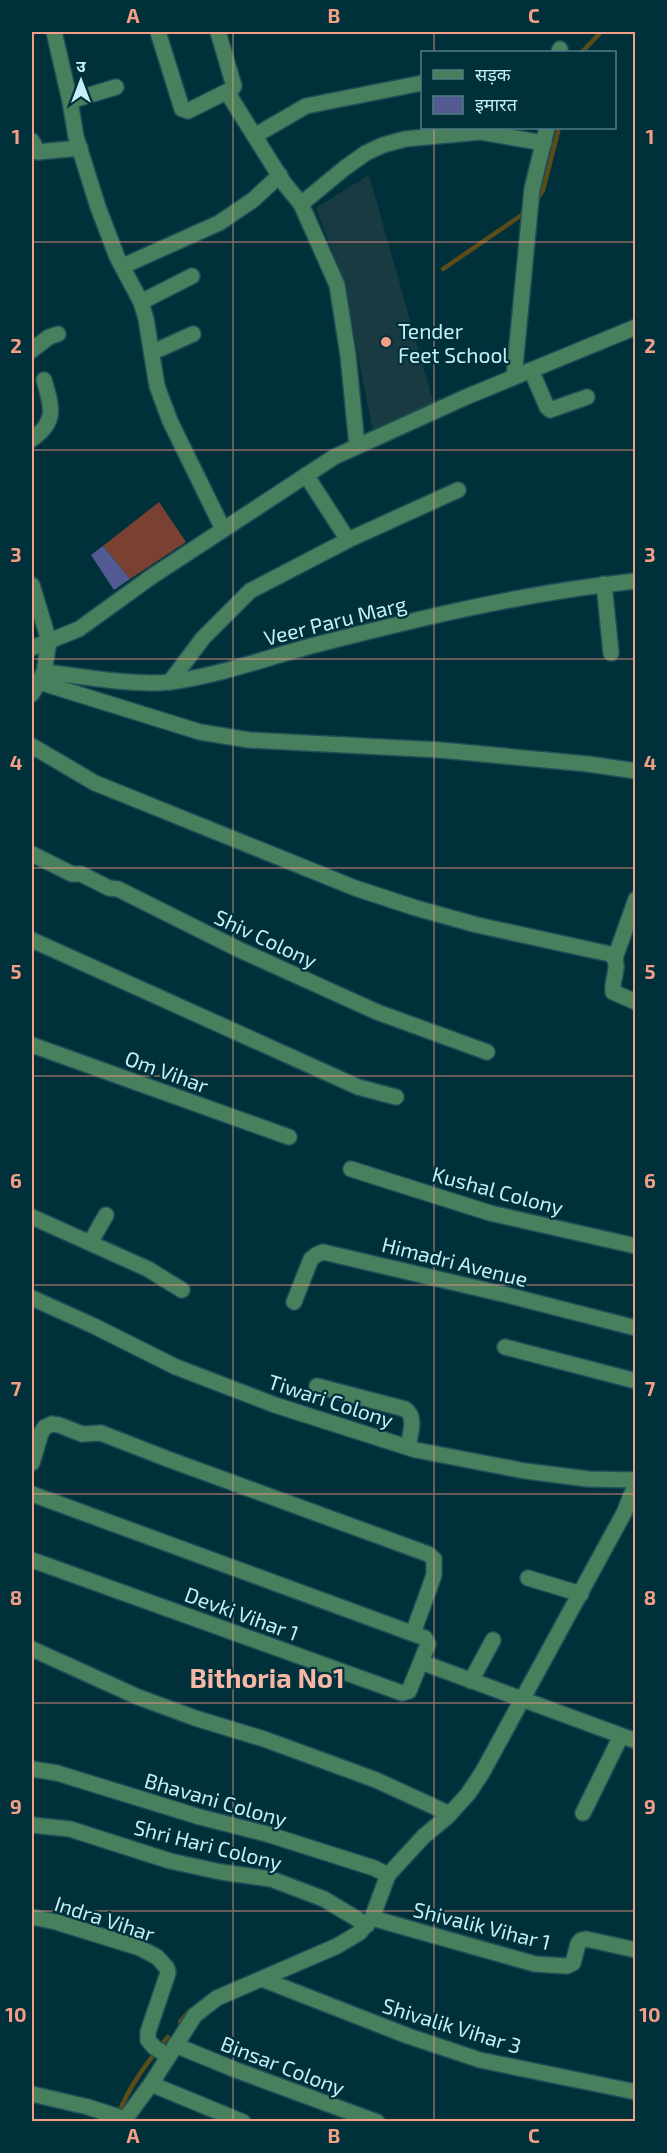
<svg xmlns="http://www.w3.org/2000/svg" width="667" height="2153" font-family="'Exo 2','Noto Sans Devanagari',sans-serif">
  <rect width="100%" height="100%" fill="#00313b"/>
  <polygon fill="#1a3a42" points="369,175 434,405 373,432 343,279 316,208"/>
  <polygon fill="#7a4133" points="159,502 186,542 130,579 103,546"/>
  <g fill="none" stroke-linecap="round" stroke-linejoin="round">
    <g stroke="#5a4d1a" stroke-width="4.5">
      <polyline points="582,52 601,32"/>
      <polyline points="536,201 543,190 559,128"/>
      <polyline points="443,269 526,212"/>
      <polyline points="180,2022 190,2010"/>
      <path d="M118,2115c11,-29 30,-54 50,-78"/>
    </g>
  </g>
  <polygon fill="#525b91" points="103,546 130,579 114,590 91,555"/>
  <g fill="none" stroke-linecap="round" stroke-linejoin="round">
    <g stroke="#204f59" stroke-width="18">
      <g id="minor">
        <polyline points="54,32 70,101 76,137 98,207 117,257 141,302 146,319 157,386 170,421 223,529"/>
        <polyline points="158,32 182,109 188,111 232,89 234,86 218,32"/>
        <polyline points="559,52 560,49"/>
        <polyline points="227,92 284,183 301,204 337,285 348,355 357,446"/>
        <polyline points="70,101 116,87"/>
        <polyline points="256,135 306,106 422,83"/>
        <polyline points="32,141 38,152 80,148"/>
        <polyline points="301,204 346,167 366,153 383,145 405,139 480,132 544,143"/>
        <polyline points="123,266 219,223 253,200 280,175"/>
        <polyline points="141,302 192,276"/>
        <polyline points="32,350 49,337 58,334"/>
        <polyline points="153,352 193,334"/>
        <polyline points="531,370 547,407 550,410 587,397"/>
        <polyline points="514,377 532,189 547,128"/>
        <path d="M32,439c25,-17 20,-32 12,-59"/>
        <polyline points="306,475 348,540"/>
        <polyline points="604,584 611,653"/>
        <polyline points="32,585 49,641 44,672 32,694"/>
        <polyline points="32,648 79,629 151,577 334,457 466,397 636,327"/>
        <path d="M44,672c40,4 87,14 126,10 49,-6 98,-25 145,-37 105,-27 213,-53 321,-64"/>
        <polyline points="39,682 200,732 249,740 440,750 588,764 636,771"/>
        <polyline points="170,682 203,638 250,591 348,540 458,490"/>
        <path d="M32,746l63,37 260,105 61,20 61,17 133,29c13,9 1,25 3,38l23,10"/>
        <polyline points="32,854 72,874 81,874 109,888 118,889 240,950 377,1012 487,1052"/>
        <polyline points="32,940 358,1087 396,1097"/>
        <polyline points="615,958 636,899"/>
        <polyline points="32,1045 289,1137"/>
        <polyline points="351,1169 490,1213 636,1246"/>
        <polyline points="32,1217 148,1269 182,1290"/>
        <polyline points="90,1243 106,1215"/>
        <polyline points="32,1298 94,1326 176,1367 275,1405 416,1450 525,1471 588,1479 636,1480"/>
        <polyline points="294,1302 311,1259 316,1255 323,1252 507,1295 636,1328"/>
        <polyline points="505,1347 636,1381"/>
        <path d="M317,1386l88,23c12,8 5,25 3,38"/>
        <polyline points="32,1463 41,1433 45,1427 52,1424 59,1425 82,1434 101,1433 165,1458 428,1554 434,1559 434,1575 413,1633"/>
        <polyline points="32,1494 425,1638 428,1644 409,1691 402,1693 32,1560"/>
        <polyline points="528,1578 581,1594"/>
        <polyline points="32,1649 138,1697 195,1718 264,1739 376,1780 450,1814"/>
        <polyline points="421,1662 636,1741"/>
        <polyline points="471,1681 493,1640"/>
        <polyline points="32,1769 57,1773 200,1817 267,1834 374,1868 388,1875"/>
        <polyline points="583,1813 621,1736"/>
        <polyline points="32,1825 70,1829 170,1861 221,1872 271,1879 324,1899 367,1925"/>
        <polyline points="32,1917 56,1922 140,1948 157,1957 167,1968 168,1973 148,2032 148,2040 155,2048 169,2056"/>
        <polyline points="372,1918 535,1964 567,1966 573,1963 578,1944 581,1940 586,1939 636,1950"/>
        <polyline points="262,1979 408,2036 480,2060 636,2092"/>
        <polyline points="175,2045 236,2070 377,2122"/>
        <polyline points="151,2084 243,2122"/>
        <polyline points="32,2094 88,2107 125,2119"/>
        <polyline points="123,2122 151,2084 195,2015 217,1998 337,1946 359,1933 372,1918 388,1875 424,1836 447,1817 468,1794 482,1773 624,1513 636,1483"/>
      </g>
    </g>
    <use href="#minor" stroke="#48805d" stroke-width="15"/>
  </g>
  <path fill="none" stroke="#f49e88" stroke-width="1.5" stroke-opacity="0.55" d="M233,32v2090M434,32v20M434,128v1994M32,242h604M32,450h604M32,659h604M32,868h604M32,1076h604M32,1285h604M32,1494h604M32,1703h604M32,1911h604"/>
  <circle fill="#f49e88" stroke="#00313b" stroke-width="2" cx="386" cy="342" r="6"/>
  <g text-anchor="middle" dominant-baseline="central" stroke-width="4.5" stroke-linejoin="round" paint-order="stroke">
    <g font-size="21" fill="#c6eef8" stroke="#00313b" text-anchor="start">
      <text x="398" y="330">Tender<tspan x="398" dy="24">Feet School</tspan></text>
    </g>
    <g font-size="21" fill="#c6eef8" stroke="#00313b">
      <text transform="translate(335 620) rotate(-14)">Veer Paru Marg</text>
      <text transform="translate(266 938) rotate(25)">Shiv Colony</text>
      <text transform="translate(167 1071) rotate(20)">Om Vihar</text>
      <text transform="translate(498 1190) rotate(15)">Kushal Colony</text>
      <text transform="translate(455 1261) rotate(14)">Himadri Avenue</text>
      <text transform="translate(331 1400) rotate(18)">Tiwari Colony</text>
      <text transform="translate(242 1613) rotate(20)">Devki Vihar 1</text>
      <text transform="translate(216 1799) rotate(16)">Bhavani Colony</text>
      <text transform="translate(208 1844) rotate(14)">Shri Hari Colony</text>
      <text transform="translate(105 1918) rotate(18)">Indra Vihar</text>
      <text transform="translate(482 1925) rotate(14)">Shivalik Vihar 1</text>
      <text transform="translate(452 2025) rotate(17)">Shivalik Vihar 3</text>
      <text transform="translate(283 2065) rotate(21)">Binsar Colony</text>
    </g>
    <g font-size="27" font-weight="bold" fill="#f8b7a5" stroke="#00313b">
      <text x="267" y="1677">Bithoria No1</text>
    </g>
  </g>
  <rect width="667" height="2153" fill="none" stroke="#00313b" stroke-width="66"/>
  <rect x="421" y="51" width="195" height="78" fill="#00313b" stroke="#4f7d87" stroke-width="1.5"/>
  <rect x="433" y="70" width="30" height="9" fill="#48805d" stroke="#4f7d87" stroke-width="1.5"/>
  <text x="475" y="81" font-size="18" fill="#c6eef8">सड़क</text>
  <rect x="433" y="96" width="30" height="18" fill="#525b91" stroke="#4f7d87" stroke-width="1.5"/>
  <text x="475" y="111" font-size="18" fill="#c6eef8">इमारत</text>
  <g transform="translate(81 81)" stroke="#00313b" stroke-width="4.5" paint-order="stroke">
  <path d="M0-4.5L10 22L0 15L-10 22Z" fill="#c6eef8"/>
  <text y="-9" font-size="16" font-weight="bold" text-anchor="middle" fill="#c6eef8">उ</text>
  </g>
  <rect x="33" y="33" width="601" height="2087" fill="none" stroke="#f49e88" stroke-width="2"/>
  <g font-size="20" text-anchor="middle" font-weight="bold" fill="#f49e88">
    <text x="133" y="23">A</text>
    <text x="334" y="23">B</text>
    <text x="534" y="23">C</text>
    <text x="16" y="144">1</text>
    <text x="650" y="144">1</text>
    <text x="16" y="353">2</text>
    <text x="650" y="353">2</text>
    <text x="16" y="562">3</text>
    <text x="650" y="562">3</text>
    <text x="16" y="770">4</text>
    <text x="650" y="770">4</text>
    <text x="16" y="979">5</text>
    <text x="650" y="979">5</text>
    <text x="16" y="1188">6</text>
    <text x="650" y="1188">6</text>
    <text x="16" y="1396">7</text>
    <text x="650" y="1396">7</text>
    <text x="16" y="1605">8</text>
    <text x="650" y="1605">8</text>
    <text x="16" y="1814">9</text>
    <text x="650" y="1814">9</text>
    <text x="16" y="2022">10</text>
    <text x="650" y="2022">10</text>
    <text x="133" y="2143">A</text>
    <text x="334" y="2143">B</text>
    <text x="534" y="2143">C</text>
  </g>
</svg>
